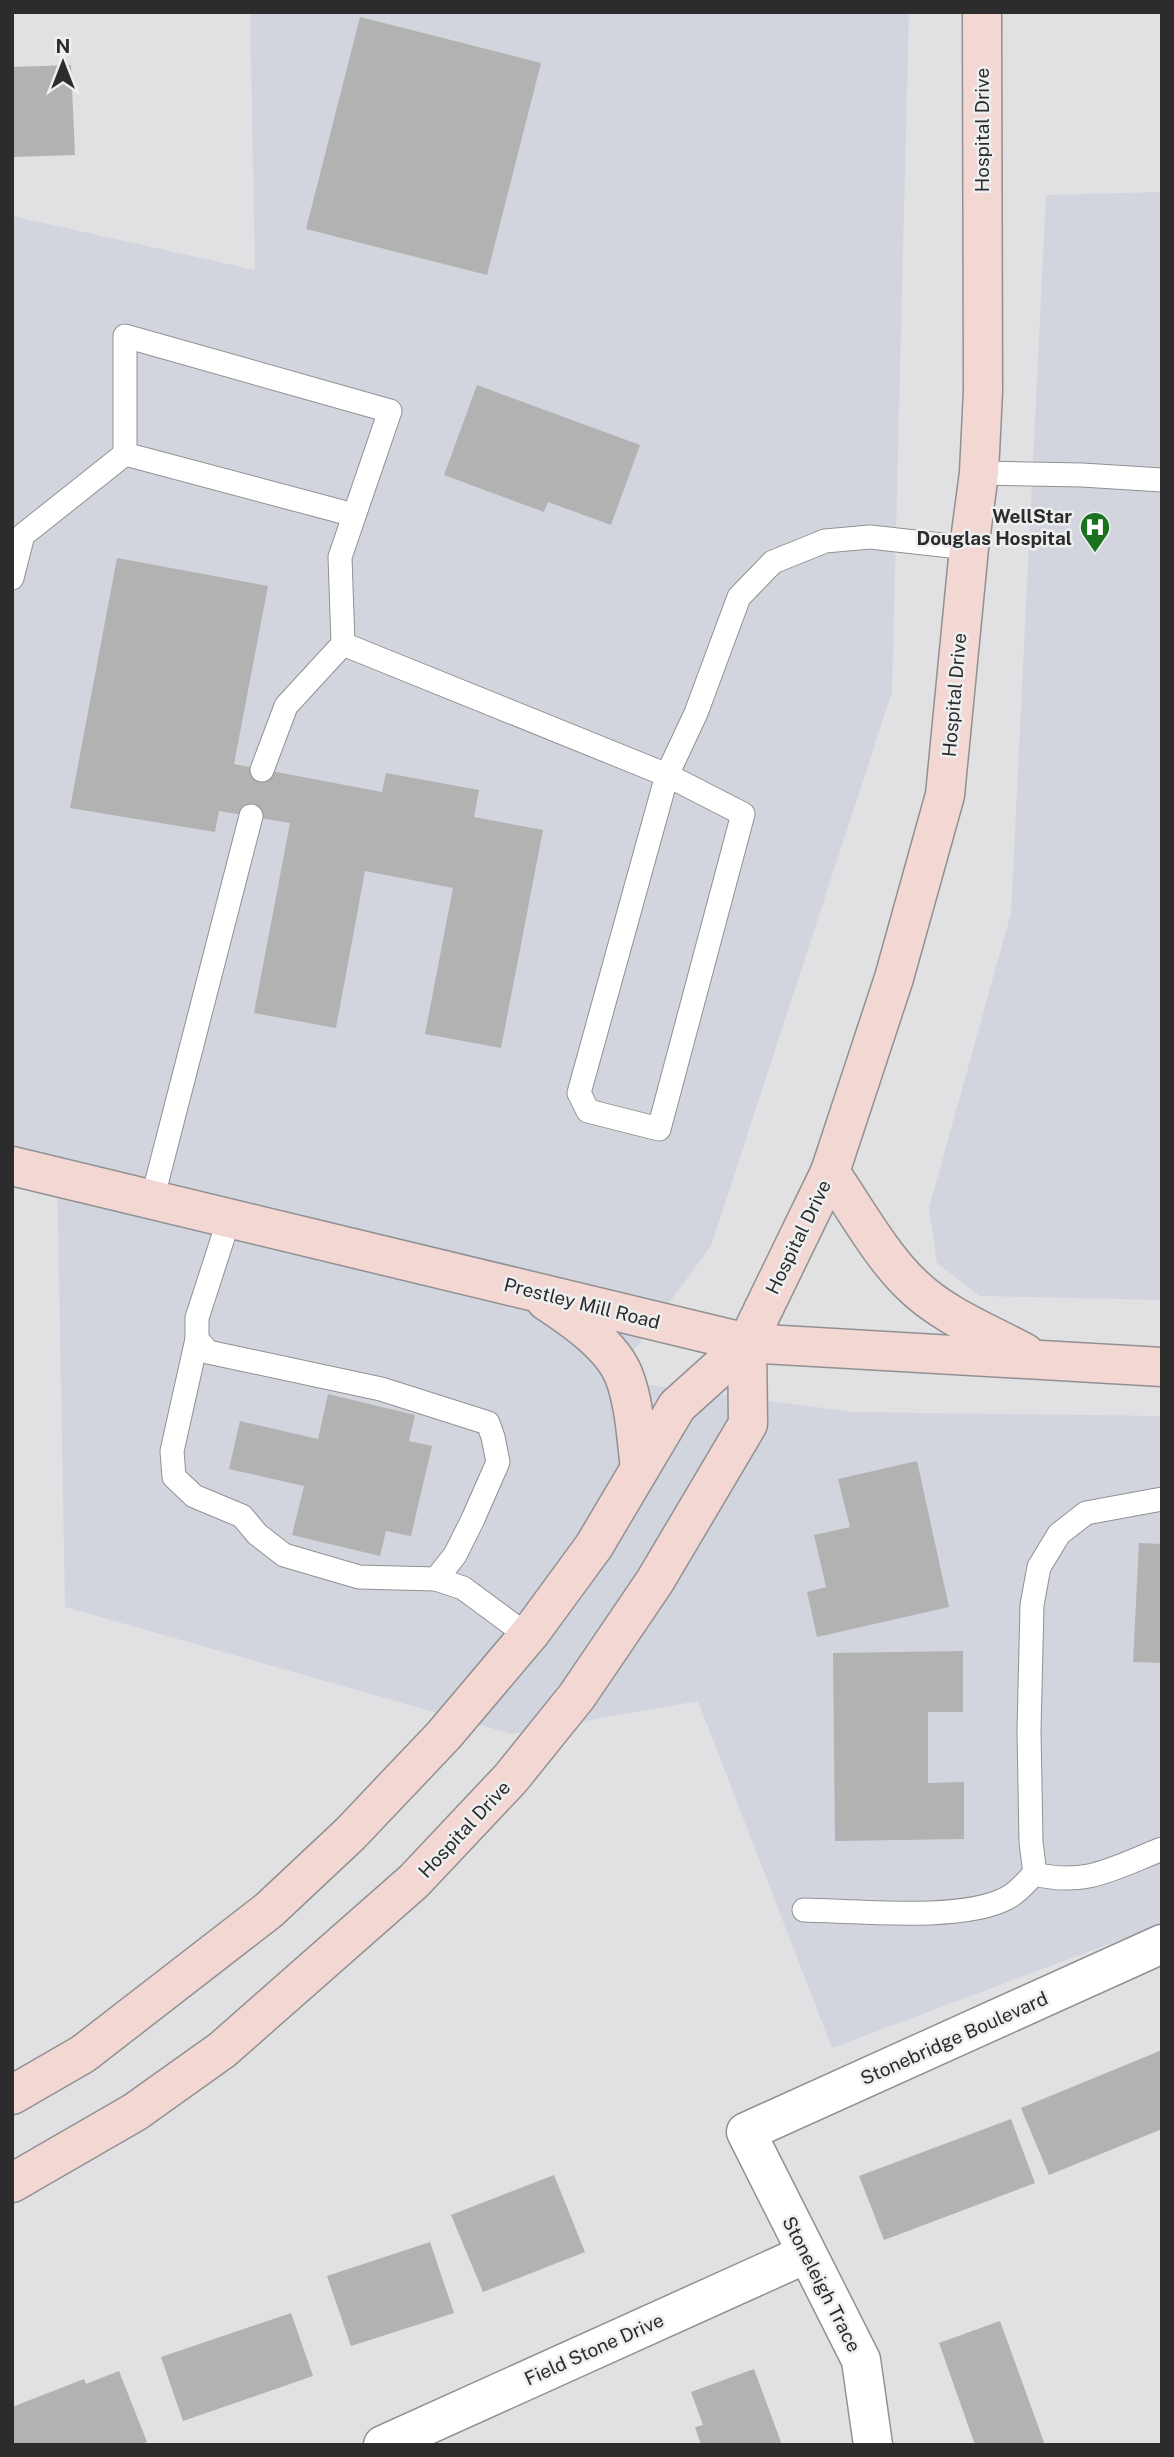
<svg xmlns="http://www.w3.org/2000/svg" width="1174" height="2457" font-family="'Public Sans',sans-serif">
  <rect width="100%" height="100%" fill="#e1e1e3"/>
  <g fill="#d2d5de">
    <polygon points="250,12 909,12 892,692 711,1246 612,1380 853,1412 1162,1416 1162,1924 832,2048 698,1701 512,1734 65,1607 57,1168 12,1158 12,216 255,270"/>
    <polygon points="1162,192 1162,1300 980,1296 937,1263 929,1208 1011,913 1046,195"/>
  </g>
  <g fill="#b2b2b3">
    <polygon points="360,17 541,63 487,275 306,229"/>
    <polygon points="71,65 75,155 12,157 12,67"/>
    <polygon points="477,385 640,445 611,525 548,502 544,512 444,475"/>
    <polygon points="117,558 268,586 234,764 382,792 386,773 479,790 474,817 543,830 501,1048 425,1034 453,888 365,871 336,1028 254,1013 290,823 219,811 215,832 70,808"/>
    <polygon points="328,1394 415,1415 409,1441 432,1446 411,1536 386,1531 380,1556 292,1535 304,1486 229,1469 240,1421 318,1439"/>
    <polygon points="917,1461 949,1607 817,1637 807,1592 826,1587 814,1535 850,1527 838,1479"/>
    <polygon points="1139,1543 1162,1544 1162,1663 1133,1662"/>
    <polygon points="963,1651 963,1712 928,1712 928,1783 964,1782 964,1839 835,1841 833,1653"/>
    <polygon points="1162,2050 1162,2129 1049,2175 1021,2108"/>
    <polygon points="1011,2119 1035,2183 884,2240 859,2176"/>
    <polygon points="554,2175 585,2252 483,2292 451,2215"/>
    <polygon points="430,2242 454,2313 351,2346 327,2276"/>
    <polygon points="291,2313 313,2376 183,2421 161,2357"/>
    <polygon points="1000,2321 1045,2445 975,2445 939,2343"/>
    <polygon points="754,2369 782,2445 701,2445 695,2427 703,2425 691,2392"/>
    <polygon points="119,2371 147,2442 139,2445 12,2445 12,2407 84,2379 86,2384"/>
  </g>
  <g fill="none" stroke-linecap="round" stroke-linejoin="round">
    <g stroke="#919193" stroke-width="25">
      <g id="lane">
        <polyline points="979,473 1082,475 1162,480"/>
        <polyline points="12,578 23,535 125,454"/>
        <polyline points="343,644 667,775 743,814 659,1129 588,1111 579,1093 667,775 696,713 739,597 773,562 825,541 870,537 969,548"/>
        <polyline points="262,770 286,706 343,644 340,557 390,411 125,336 125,454 354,515"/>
        <polyline points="152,1200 251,816"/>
        <polyline points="229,1219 197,1318 197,1339 208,1352 381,1389 488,1423 493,1437 498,1462 473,1519 455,1555 436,1579 463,1588 528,1636"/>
        <polyline points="197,1339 172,1451 174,1477 194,1496 242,1516 257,1534 284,1555 359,1577 436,1579"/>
        <path d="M1162,1499l-76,14 -27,21 -20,33 -7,38 -3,125 2,112 4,32c51,13 81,-7 127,-25"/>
        <path d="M804,1910c52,1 159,12 203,-12 11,-5 20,-17 28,-25"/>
      </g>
    </g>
    <g stroke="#919193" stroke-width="41">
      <g id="street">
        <polyline points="383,2445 806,2254"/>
        <polyline points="873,2445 861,2360 746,2132 1162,1944"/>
      </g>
    </g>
    <g stroke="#919193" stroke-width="41">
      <g id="secondary">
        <polyline points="12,1166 747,1343 1162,1367"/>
        <path d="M830,1172c25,36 51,84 83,114 31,30 75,47 112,67"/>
        <path d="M546,1301c27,18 66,44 78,75 11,29 12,62 16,92"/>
        <polyline points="12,2095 83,2054 269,1910 350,1834 444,1735 531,1632 594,1546 677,1406 747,1343 830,1172 894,978 945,795 969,548 979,473 983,391 982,12"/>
        <polyline points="12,2183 135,2112 222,2050 414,1881 511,1778 577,1696 655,1581 748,1424 747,1343"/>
      </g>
    </g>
    <use href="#lane" stroke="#fff" stroke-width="23"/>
    <use href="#street" stroke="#fff" stroke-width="38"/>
    <use href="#secondary" stroke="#f2d7d2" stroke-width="38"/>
  </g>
  <defs>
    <g id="hospital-pin" transform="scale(1.575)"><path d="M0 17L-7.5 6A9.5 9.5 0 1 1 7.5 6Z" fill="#1b721e" stroke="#eeeff0"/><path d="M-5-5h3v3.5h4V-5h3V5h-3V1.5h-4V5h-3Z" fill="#fff"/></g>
  </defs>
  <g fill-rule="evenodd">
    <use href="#hospital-pin" x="1095" y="527"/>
  </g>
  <g text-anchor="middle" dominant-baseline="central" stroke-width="5" stroke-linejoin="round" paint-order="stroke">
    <g font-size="19" fill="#2c2c2d" stroke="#eeeff0">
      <text transform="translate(982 130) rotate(-90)">Hospital Drive</text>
      <text transform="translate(954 695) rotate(-85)">Hospital Drive</text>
      <text transform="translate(798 1237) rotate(-64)">Hospital Drive</text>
      <text transform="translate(582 1303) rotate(14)">Prestley Mill Road</text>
      <text transform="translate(464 1829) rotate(-47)">Hospital Drive</text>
      <text transform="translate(954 2038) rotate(-24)">Stonebridge Boulevard</text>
      <text transform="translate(822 2284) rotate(63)">Stoneleigh Trace</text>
      <text transform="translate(594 2349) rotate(-24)">Field Stone Drive</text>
    </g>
    <g font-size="19" font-weight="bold" fill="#2c2c2d" stroke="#eeeff0" text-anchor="end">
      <text x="1072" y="516">WellStar<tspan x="1072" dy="22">Douglas Hospital</tspan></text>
    </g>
  </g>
  <rect width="1174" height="2457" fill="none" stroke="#2c2c2d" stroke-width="28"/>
  <g transform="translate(63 63)" stroke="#eeeff0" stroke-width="5" paint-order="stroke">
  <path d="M0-5L12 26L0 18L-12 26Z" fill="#2c2c2d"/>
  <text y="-10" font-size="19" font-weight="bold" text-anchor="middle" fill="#2c2c2d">N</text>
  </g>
</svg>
